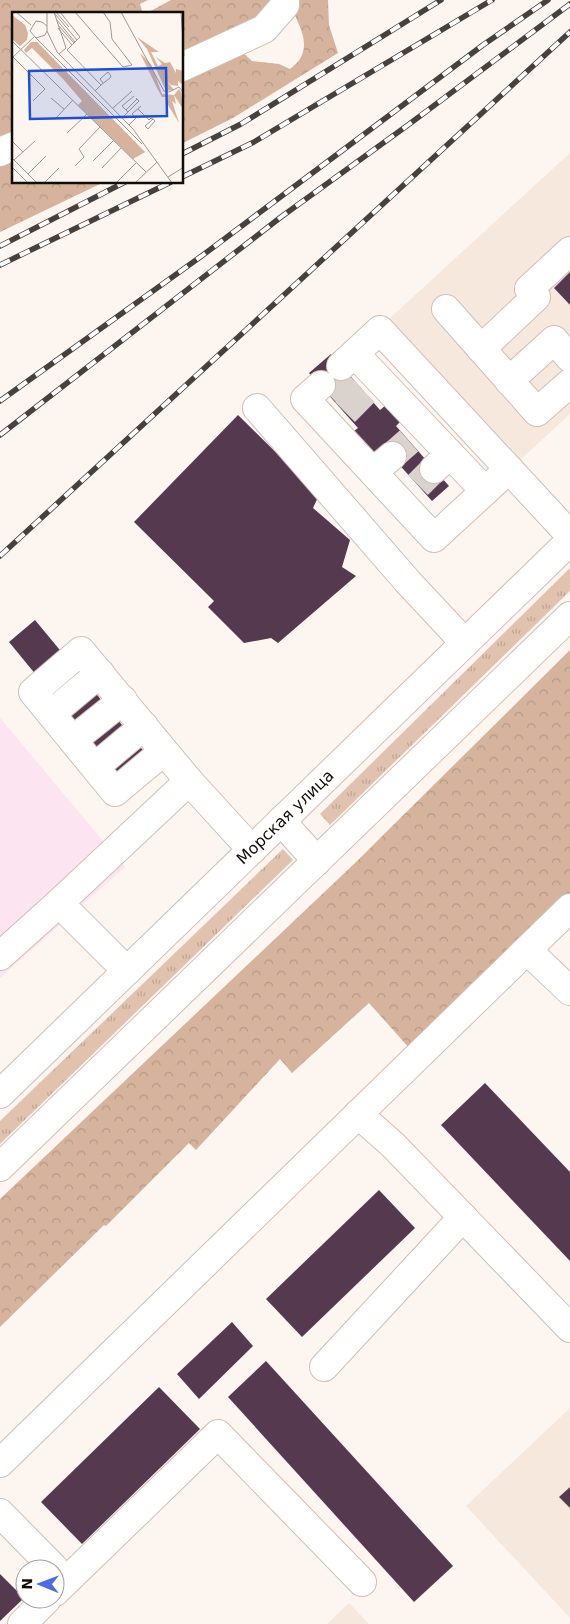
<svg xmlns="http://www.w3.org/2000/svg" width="570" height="1624" font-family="'DejaVu Sans',sans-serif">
  <defs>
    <pattern id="grass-tufts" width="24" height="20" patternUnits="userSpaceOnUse" patternTransform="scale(1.25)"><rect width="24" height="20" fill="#e0c2ae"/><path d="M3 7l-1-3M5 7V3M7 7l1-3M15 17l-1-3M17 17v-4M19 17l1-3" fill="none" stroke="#bfa694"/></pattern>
    <pattern id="forest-crowns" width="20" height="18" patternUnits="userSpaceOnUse" patternTransform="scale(1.25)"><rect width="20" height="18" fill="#d5b39d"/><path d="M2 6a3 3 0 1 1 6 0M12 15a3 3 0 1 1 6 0" fill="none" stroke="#b69986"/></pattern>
  </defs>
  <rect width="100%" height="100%" fill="#fcf5f0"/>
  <polygon fill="#fce5f1" points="0,718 125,867 0,978"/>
  <g fill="#f7e8de">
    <polygon points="570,153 570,414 519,461 389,319"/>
    <polygon points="570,1408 570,1618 466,1506"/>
    <polygon points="349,1603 369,1624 327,1624"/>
  </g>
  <g fill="url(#grass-tufts)">
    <polygon points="570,568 570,591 330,825 320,814"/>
    <polygon points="283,849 293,860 0,1144 0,1121"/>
  </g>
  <g fill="url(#forest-crowns)">
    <polygon points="0,0 148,0 140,4 143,14 14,14 14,132 0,138"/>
    <path d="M171,0h99c-9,23 -65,45 -87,56l-1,-42h-37z"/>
    <path d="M297,0h31l1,25 9,28 -105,65 -50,25v-71l57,-22 12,11 27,3 11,5c23,-17 13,-36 3,-58z"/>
    <polygon points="14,151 14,182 102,183 0,232 0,157"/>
    <polygon points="570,650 570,897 411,1050 369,1003 292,1073 280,1059 196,1150 189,1143 106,1226 104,1225 0,1327 0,1199 354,864"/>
  </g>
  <g fill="#553a4f">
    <polygon points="570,272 570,305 554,288"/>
    <polygon points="331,354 380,410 386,405 401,421 396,426 449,486 432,501 385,449 377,457 354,431 358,428 309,373"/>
    <polygon points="238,415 319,495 313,508 350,540 342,567 356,576 278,643 271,638 244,643 208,607 214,601 134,522"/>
    <polygon points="35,620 156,766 129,788 9,642"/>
    <polygon points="485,1083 570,1172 570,1261 441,1125"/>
    <polygon points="379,1190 415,1228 302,1337 266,1299"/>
    <polygon points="232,1322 253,1346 199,1399 177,1374"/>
    <polygon points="266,1361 453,1566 414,1602 228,1397"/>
    <polygon points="159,1387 200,1429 82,1544 41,1502"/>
    <polygon points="570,1487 570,1508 559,1497"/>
    <polygon points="0,1574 24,1598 0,1621"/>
  </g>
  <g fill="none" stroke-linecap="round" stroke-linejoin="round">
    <g stroke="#d9d2cd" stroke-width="28" stroke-dasharray="28 14" stroke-linecap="butt">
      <polyline points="331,397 351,377"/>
      <polyline points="345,412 365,392"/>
      <polyline points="392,456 409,441"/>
      <polyline points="418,485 434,469"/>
    </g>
    <g stroke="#d1bfb4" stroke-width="30">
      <g id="minor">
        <polyline points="182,67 264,29 285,5 285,0"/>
        <polyline points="0,152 14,146"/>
        <polyline points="446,309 537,412 570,383"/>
        <polyline points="481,349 536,297 529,289 570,251"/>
        <polyline points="355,354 485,491"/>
        <polyline points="341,366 380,330 570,535"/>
        <polyline points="509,381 554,340 570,358"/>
        <polyline points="321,385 305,399 434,538 509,469"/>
        <polyline points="257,408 408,582 465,643"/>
        <polyline points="434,469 450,454"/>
        <polyline points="373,472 392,456"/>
        <polyline points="51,714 100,673"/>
        <polyline points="73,740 123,700"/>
        <polyline points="164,751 115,792 33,692 81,651 189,781"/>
        <polyline points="95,767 144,726"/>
        <polyline points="59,903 127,971"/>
        <polyline points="527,950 570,991"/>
        <polyline points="0,956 59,903 189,781 252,850"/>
        <polyline points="358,1114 393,1145 570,1328"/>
        <polyline points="324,1367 463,1217"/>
        <polyline points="0,1463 570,908"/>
        <polyline points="0,1513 55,1569"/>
        <polyline points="55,1592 218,1434 362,1582"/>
        <polyline points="22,1624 47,1599"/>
      </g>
    </g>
    <g stroke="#d1bfb4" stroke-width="30">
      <g id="major">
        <polyline points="281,821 317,861"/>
        <polyline points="0,1094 570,541"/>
        <polyline points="0,1167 570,616"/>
      </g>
    </g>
    <use href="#minor" stroke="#fff" stroke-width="28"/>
    <use href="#major" stroke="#fff" stroke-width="28"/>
    <g stroke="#47413d" stroke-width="5.5">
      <g id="rail">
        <polyline points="182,154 241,124 441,0"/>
        <polyline points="182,177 254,142 492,0"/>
        <polyline points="0,246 125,182"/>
        <polyline points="0,265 171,182"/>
        <polyline points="0,401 203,255 483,45 548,0"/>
        <polyline points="0,435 281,217 408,125 570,4"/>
        <polyline points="0,556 570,32"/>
      </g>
    </g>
    <use href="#rail" stroke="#fff" stroke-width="4" stroke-dasharray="11" stroke-linecap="butt"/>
  </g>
  <g text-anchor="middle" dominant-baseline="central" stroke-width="5" stroke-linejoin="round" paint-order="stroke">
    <g font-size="16" fill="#130d09" stroke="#fff">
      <text transform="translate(285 817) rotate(-44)">Морская улица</text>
    </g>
  </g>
  <g transform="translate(12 12)">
    <rect width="171" height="171" fill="#fcf5f0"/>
    <path d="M0,3l13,10 3,8 -1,7 -7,6 -8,-7zM125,25l22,15h-8l7,14 4,-2 -6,-7 9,6 5,-1 6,11v-4l7,2v14l-5,-4v5l-7,-1 -5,-5 8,10 -8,1 -19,-42zM19,30h6l108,110 -12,7 -55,-54 4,-4 -19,-22 -31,-31 -6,5 -2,-3zM128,41l11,11 11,30 12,1 5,-6 2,3 2,17 -9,-14 2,9 -4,-3 7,22 -11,-18v-8h-6l-5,-9z" fill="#d5b39d"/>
    <path fill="none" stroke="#9f9894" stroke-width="1" d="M4,0l15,13M35,0v19l-2,4 -9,3 -6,-7 6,-10 6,1 5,4M42,0l12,36 -7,6M44,0l13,15M48,0l20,25 -13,13 34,35 -6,6M63,0l48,55 9,-2 -20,-26 -2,-17 -7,-10M109,0l43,79 5,1 10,-5 5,6M130,0h25M169,0l3,44M43,2l22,26M44,7l19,23M46,13l16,18M46,16l14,17M35,19l10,21 76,77 39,54M24,26l106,106M0,29l134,131M0,44l33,33 -12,12M0,46l22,-21M89,73l9,-7 1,-2 -3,-4 -8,7 3,4M39,86l13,11M101,96l19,-17M126,97l11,11 2,-2 2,1 2,2 -7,8 -3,-3 8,-7M114,98l11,-11M116,100l-6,-6 12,-10M110,106l17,-17 -3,-3M43,107l18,-19M117,113l7,-7 -4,-4 9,-8M55,121l20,-19M0,129l11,11M0,146l25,25M2,148l21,-19M81,149l20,-20M63,154l9,-9 -5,-8 21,-22M0,155l16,16M90,156l19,-20M16,162l18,-18M156,165l16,-10M32,171l15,-15M104,171l20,-20M123,171l22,-21"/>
    <path fill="#1d4ed8" fill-opacity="0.15" stroke="#1d4ed8" stroke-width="2.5" d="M154,56l1,48 -137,3 -1,-48z"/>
    <rect width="171" height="171" fill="none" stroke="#130d09" stroke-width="2.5"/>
  </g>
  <g transform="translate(40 1584) rotate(271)"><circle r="24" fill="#ffffff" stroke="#a19e9d"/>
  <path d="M0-4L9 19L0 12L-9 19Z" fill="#4b6de1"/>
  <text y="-8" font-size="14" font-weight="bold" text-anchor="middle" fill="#130d09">N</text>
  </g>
</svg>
